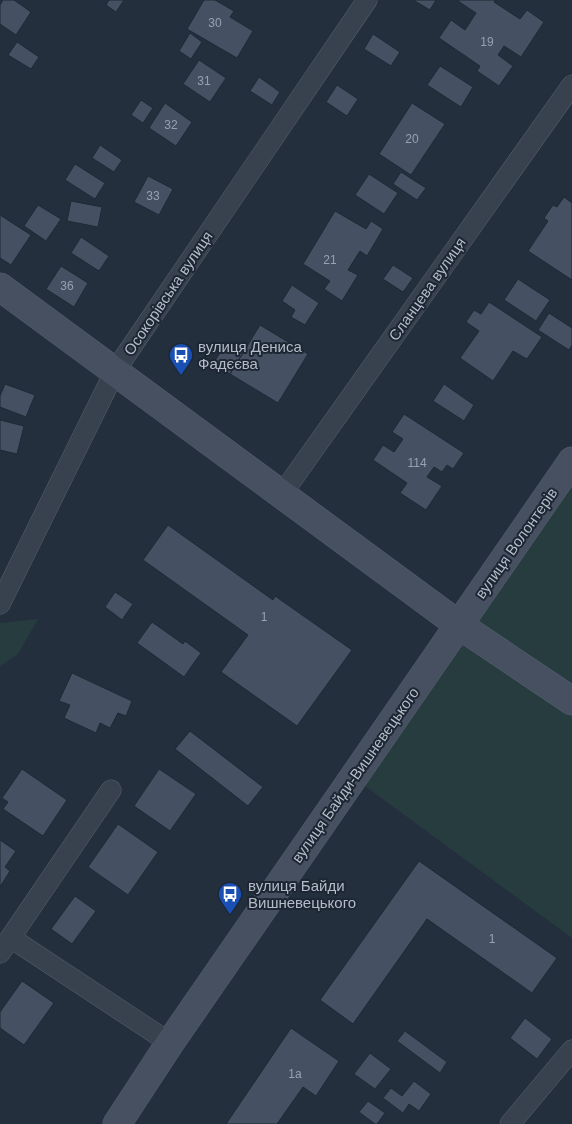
<svg xmlns="http://www.w3.org/2000/svg" width="572" height="1124" font-family="Arial,sans-serif">
  <rect width="100%" height="100%" fill="#242f3e"/>
  <g fill="#263c3f">
    <polygon points="572,481 572,938 354,778"/>
    <polygon points="38,619 18,654 0,666 0,623"/>
  </g>
  <g fill="#455162" stroke="#1f2835">
    <polygon points="3,0 14,0 31,12 16,35 0,24 0,5"/>
    <polygon points="109,0 124,0 116,12 106,5"/>
    <polygon points="204,0 215,0 234,11 230,17 253,31 237,58 187,29"/>
    <polygon points="413,0 436,0 430,10"/>
    <polygon points="459,0 495,0 494,2 520,19 527,10 544,22 521,57 504,46 498,55 513,66 499,86 477,71 480,66 439,38 451,20 465,30 476,13 458,1"/>
    <polygon points="190,33 202,42 191,59 179,51"/>
    <polygon points="373,34 400,52 391,66 364,49"/>
    <polygon points="17,42 39,57 31,69 8,55"/>
    <polygon points="199,60 226,78 210,102 183,84"/>
    <polygon points="440,66 473,87 461,107 427,85"/>
    <polygon points="259,77 280,92 272,105 250,91"/>
    <polygon points="337,85 358,99 347,116 326,102"/>
    <polygon points="141,100 153,108 143,123 131,115"/>
    <polygon points="165,103 192,122 176,146 149,128"/>
    <polygon points="412,103 445,124 411,175 379,154"/>
    <polygon points="100,145 122,160 114,172 92,158"/>
    <polygon points="75,164 105,183 95,199 65,180"/>
    <polygon points="401,172 426,188 417,200 393,184"/>
    <polygon points="369,174 398,193 384,214 355,195"/>
    <polygon points="148,176 173,189 159,215 134,202"/>
    <polygon points="564,197 572,203 572,280 528,251 548,221 544,218 553,205 557,207"/>
    <polygon points="71,201 102,207 98,227 67,221"/>
    <polygon points="38,205 61,219 46,241 24,226"/>
    <polygon points="335,211 366,229 371,221 383,229 367,256 360,251 348,270 358,275 342,301 324,289 330,281 303,264"/>
    <polygon points="0,215 31,235 11,265 0,258"/>
    <polygon points="81,237 109,256 99,271 71,253"/>
    <polygon points="393,265 413,278 403,292 383,279"/>
    <polygon points="61,266 88,283 74,307 46,289"/>
    <polygon points="518,279 550,300 536,321 504,300"/>
    <polygon points="292,285 319,303 305,325 291,317 295,310 282,301"/>
    <polygon points="489,302 542,337 527,359 513,351 493,381 460,358 479,331 466,322 474,310 481,314"/>
    <polygon points="549,313 572,328 572,345 569,350 538,330"/>
    <polygon points="260,325 308,354 278,403 230,374"/>
    <polygon points="227,341 244,351 230,374 213,364"/>
    <polygon points="5,384 35,395 26,417 0,407 0,396"/>
    <polygon points="444,384 474,405 464,421 433,401"/>
    <polygon points="404,414 464,453 453,469 447,465 442,472 434,467 427,477 442,486 426,510 400,493 407,483 373,460 383,445 394,452 403,439 392,432"/>
    <polygon points="0,420 24,426 17,454 0,450"/>
    <polygon points="168,525 273,600 275,596 352,650 297,726 221,672 248,635 143,560"/>
    <polygon points="115,592 133,604 122,620 105,607"/>
    <polygon points="152,622 183,644 185,641 201,653 184,677 137,643"/>
    <polygon points="72,673 132,701 126,716 118,713 110,728 100,723 96,733 64,718 70,705 59,701"/>
    <polygon points="190,731 263,787 248,806 175,749"/>
    <polygon points="22,769 67,800 43,836 3,809 8,802 2,798"/>
    <polygon points="159,769 196,794 170,831 134,806"/>
    <polygon points="118,824 158,852 128,895 88,867"/>
    <polygon points="0,840 16,851 5,867 10,871 0,887"/>
    <polygon points="419,861 557,958 532,993 427,919 353,1024 320,1000"/>
    <polygon points="75,896 96,911 72,944 51,929"/>
    <polygon points="22,981 54,1003 24,1045 0,1028 0,1012"/>
    <polygon points="525,1018 552,1039 537,1059 510,1038"/>
    <polygon points="291,1028 339,1061 316,1096 303,1087 277,1124 226,1124"/>
    <polygon points="405,1031 447,1062 440,1073 397,1041"/>
    <polygon points="370,1053 391,1069 375,1089 354,1074"/>
    <polygon points="414,1081 431,1094 419,1111 409,1104 403,1113 383,1098 391,1088 402,1096"/>
    <polygon points="368,1101 385,1113 377,1124 375,1124 359,1112"/>
  </g>
  <g fill="none" stroke-linecap="round" stroke-linejoin="round">
    <g stroke="#565f6c" stroke-width="21">
      <g id="street">
        <polyline points="282,494 572,85"/>
        <polyline points="0,604 115,371 367,0"/>
        <polyline points="11,938 170,1043"/>
        <polyline points="0,953 111,790"/>
        <polyline points="510,1124 572,1050"/>
      </g>
    </g>
    <g stroke="#565f6c" stroke-width="29">
      <g id="secondary">
        <polyline points="0,287 459,625 572,701"/>
        <polyline points="117,1124 170,1043 572,461"/>
      </g>
    </g>
    <use href="#street" stroke="#38414e" stroke-width="20"/>
    <use href="#secondary" stroke="#465061" stroke-width="28"/>
  </g>
  <defs>
    <g id="bus-pin" transform="scale(1.25)"><path d="M0 17L-7.5 6A9.5 9.5 0 1 1 7.5 6Z" fill="#1a4fb4" stroke="#1d2633"/><path d="M-5-6H5V4H4V6H2V4H-2V6H-4V4H-5ZM-3.5-4V0h7V-4ZM-3.5 1.2v1.5H-2V1.2ZM2 1.2v1.5H3.5V1.2Z" fill="#fff"/></g>
  </defs>
  <g fill-rule="evenodd">
    <use href="#bus-pin" x="181" y="355"/>
    <use href="#bus-pin" x="230" y="894"/>
  </g>
  <g text-anchor="middle" dominant-baseline="central" stroke-width="4" stroke-linejoin="round" paint-order="stroke">
    <g font-size="12" fill="#98a1af">
      <text x="215" y="23">30</text>
      <text x="487" y="42">19</text>
      <text x="204" y="81">31</text>
      <text x="171" y="125">32</text>
      <text x="412" y="139">20</text>
      <text x="153" y="196">33</text>
      <text x="330" y="260">21</text>
      <text x="67" y="286">36</text>
      <text x="417" y="463">114</text>
      <text x="264" y="617">1</text>
      <text x="492" y="939">1</text>
      <text x="295" y="1074">1а</text>
    </g>
    <g font-size="15" fill="#b4bcc9" stroke="#1d2633">
      <text transform="translate(427 289) rotate(-55)">Сланцева вулиця</text>
      <text transform="translate(168 293) rotate(-56)">Осокорівська вулиця</text>
      <text transform="translate(516 543) rotate(-55)">вулиця Волонтерів</text>
      <text transform="translate(355 775) rotate(-55)">вулиця Байди-Вишневецького</text>
    </g>
    <g font-size="15" fill="#b4bcc9" stroke="#1d2633" text-anchor="start">
      <text x="198" y="346">вулиця Дениса<tspan x="198" dy="17">Фадєєва</tspan></text>
      <text x="248" y="885">вулиця Байди<tspan x="248" dy="17">Вишневецького</tspan></text>
    </g>
  </g>
</svg>
